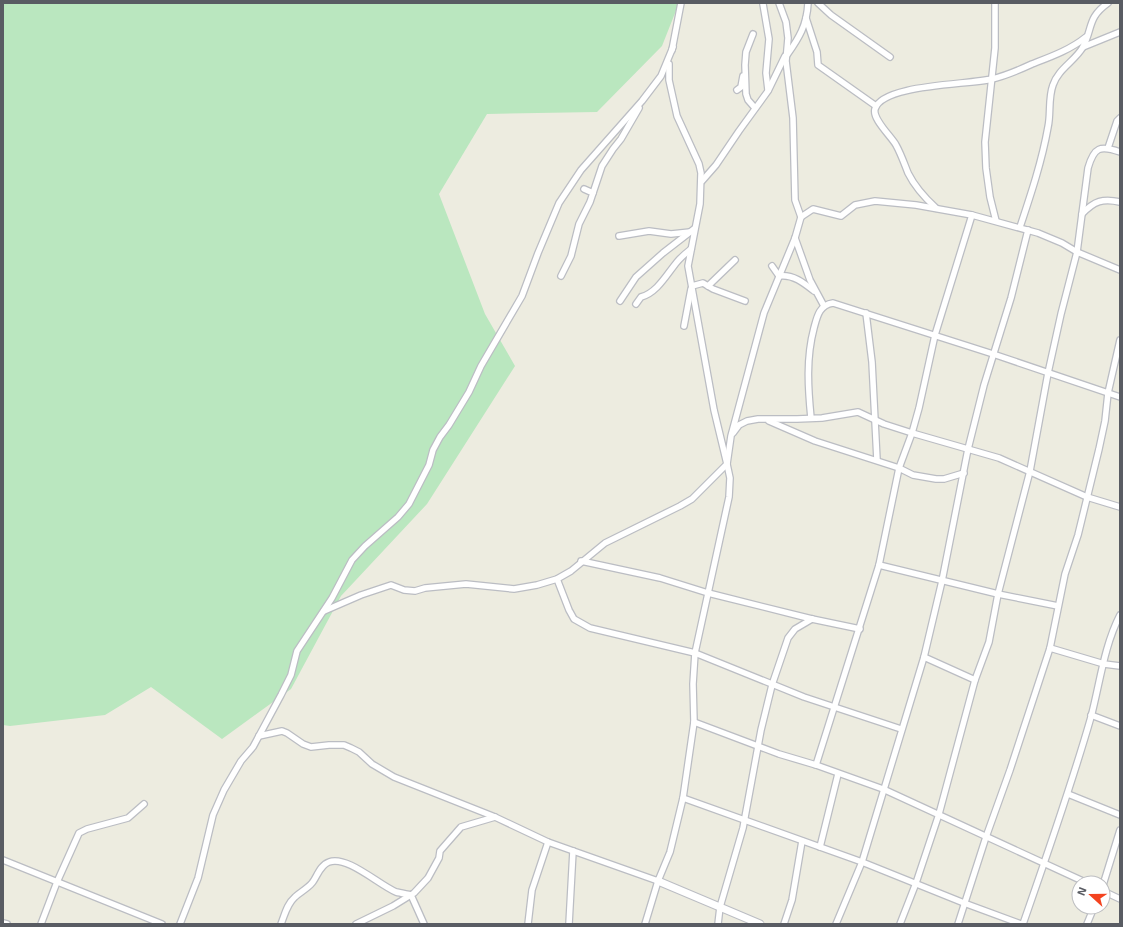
<svg xmlns="http://www.w3.org/2000/svg" width="1123" height="927" font-family="'Exo 2',sans-serif">
  <rect width="100%" height="100%" fill="#edece0"/>
  <polygon fill="#bae7bf" points="3,3 679,3 662,46 597,112 487,114 439,194 485,314 515,366 427,504 341,596 291,689 222,739 151,687 105,715 10,726 3,725"/>
  <g fill="none" stroke-linecap="round" stroke-linejoin="round">
    <g stroke="#bbbdc3" stroke-width="8">
      <g id="minor">
        <polyline points="818,3 831,15 890,57"/>
        <polyline points="995,3 995,48 985,142 986,168 990,197 996,221"/>
        <polyline points="763,4 769,39 766,73 768,90"/>
        <polyline points="806,18 817,52 818,65 876,106"/>
        <polyline points="753,34 746,52 745,65 746,94 748,100 755,108"/>
        <polyline points="1083,47 1120,32"/>
        <polyline points="672,50 681,3"/>
        <path d="M787,55c12,-17 20,-30 21,-52"/>
        <polyline points="737,90 741,87 743,76"/>
        <polyline points="1108,148 1117,121 1120,118"/>
        <polyline points="702,181 716,165 739,131 768,91 785,56"/>
        <polyline points="593,193 602,166 613,149 621,139 639,108"/>
        <path d="M936,208c-11,-10 -21,-21 -28,-35 -4,-10 -7,-19 -12,-28 -5,-9 -24,-26 -21,-36 7,-25 93,-24 117,-30 13,-3 27,-9 40,-15 18,-7 38,-14 54,-27"/>
        <path d="M1082,214c12,-13 21,-16 38,-12"/>
        <polyline points="801,217 813,209 841,216 855,205 875,201 916,205 972,215 1038,233 1062,243 1077,252 1120,270"/>
        <path d="M1020,227c11,-33 22,-66 28,-100 3,-13 0,-29 5,-42 5,-16 22,-24 30,-38 10,-19 4,-29 25,-44"/>
        <polyline points="619,236 649,231 671,234 690,232"/>
        <polyline points="795,238 810,280 824,306"/>
        <path d="M772,266l7,10c14,-2 25,7 35,15"/>
        <polyline points="561,276 571,256 579,224 590,202 593,193 584,189"/>
        <polyline points="692,286 703,283 713,289 745,301"/>
        <polyline points="708,286 735,260"/>
        <polyline points="620,301 636,277 663,253 694,229"/>
        <path d="M636,304l5,-7c16,-4 26,-23 36,-35 4,-5 9,-9 14,-13"/>
        <polyline points="866,313 872,362 877,460"/>
        <polyline points="684,326 691,289"/>
        <path d="M811,418c-3,-30 -5,-60 3,-90 3,-11 5,-23 19,-25l160,51 127,43"/>
        <polyline points="769,421 815,441 899,468 913,475 936,479 944,479 964,473"/>
        <polyline points="733,433 739,425 747,421 758,419 797,419 822,418 858,412 884,424 912,433 999,458 1087,497 1120,507"/>
        <polyline points="581,561 660,578 708,593 812,619 860,629"/>
        <polyline points="879,565 998,594 1058,606"/>
        <polyline points="557,579 569,610 574,619 590,628 695,653 804,697 901,729"/>
        <polyline points="324,611 361,595 391,585 404,590 415,591 425,588 466,584 514,589 537,585 557,579 571,571 605,543 680,506 692,499 727,464 714,410 688,266 700,204 701,173 699,164 677,116 669,80 669,64"/>
        <polyline points="1050,648 1104,664 1120,666"/>
        <polyline points="924,657 975,680"/>
        <polyline points="1091,715 1120,726"/>
        <polyline points="694,722 779,754 816,765 883,789 1087,883"/>
        <polyline points="259,736 282,731 287,733 303,744 311,747 329,745 344,745 351,748 359,752 372,764 394,777 495,817 548,842 658,881"/>
        <polyline points="816,765 879,565 899,468 912,433 919,408 935,335 972,215"/>
        <polyline points="1068,794 1120,815"/>
        <polyline points="683,798 862,862 964,903 1021,924"/>
        <polyline points="820,847 838,774"/>
        <polyline points="3,860 162,924"/>
        <polyline points="1103,885 1120,830"/>
        <polyline points="1103,891 1120,899"/>
        <polyline points="3,923 7,924"/>
        <polyline points="41,924 57,882 79,833 87,829 128,818 144,804"/>
        <polyline points="180,924 198,878 213,815 224,790 241,761 253,747 281,695 291,675 297,651 332,598 352,560 365,546 398,517 409,504 429,465 433,450 440,437 449,425 469,392 481,366 522,296 538,253 559,203 581,170 642,101 661,76 673,47"/>
        <path d="M281,924c4,-10 6,-20 14,-27 5,-5 12,-8 17,-14 5,-6 8,-18 17,-21 18,-7 50,23 67,30 4,1 10,2 15,3l13,29"/>
        <polyline points="356,924 393,906 414,893 428,878 439,858 440,851 461,827 495,817"/>
        <polyline points="528,924 532,890 548,842"/>
        <polyline points="569,924 573,851"/>
        <polyline points="645,924 658,881 670,852 683,798 694,722 693,684 695,653 729,497 730,478 727,464 731,436 764,313 795,238 801,217 795,200 793,118 786,61 788,38 786,22 779,3"/>
        <polyline points="718,924 720,907 743,828 761,730 772,685 788,638 795,629 812,619"/>
        <polyline points="784,924 792,900 802,841"/>
        <polyline points="836,924 862,862 924,657 942,581 968,449 984,385 1011,298 1028,230"/>
        <path d="M900,924l16,-41 23,-69 36,-134 14,-38 9,-48 32,-123 18,-98 13,-59 16,-62 11,-84c6,-21 12,-23 32,-16"/>
        <polyline points="958,924 986,837 1010,770 1050,648 1065,574 1078,535 1099,449 1105,421 1108,393 1120,340"/>
        <path d="M1023,924c24,-69 48,-137 68,-207 9,-34 13,-71 29,-102"/>
        <polyline points="1087,924 1094,907"/>
      </g>
    </g>
    <g stroke="#bbbdc3" stroke-width="9">
      <polyline id="tertiary" points="658,881 760,924"/>
    </g>
    <use href="#minor" stroke="#fff" stroke-width="5.5"/>
    <use href="#tertiary" stroke="#fff" stroke-width="7"/>
  </g>
  <rect width="1123" height="927" fill="none" stroke="#595c63" stroke-width="8"/>
  <g transform="translate(1091 895) rotate(291)"><circle r="19" fill="#ffffff" stroke="#bdbec1"/>
  <path d="M0-3L7 15L0 10L-7 15Z" fill="#f4431f"/>
  <text y="-6" font-size="11" font-weight="bold" text-anchor="middle" fill="#595c63">N</text>
  </g>
</svg>
